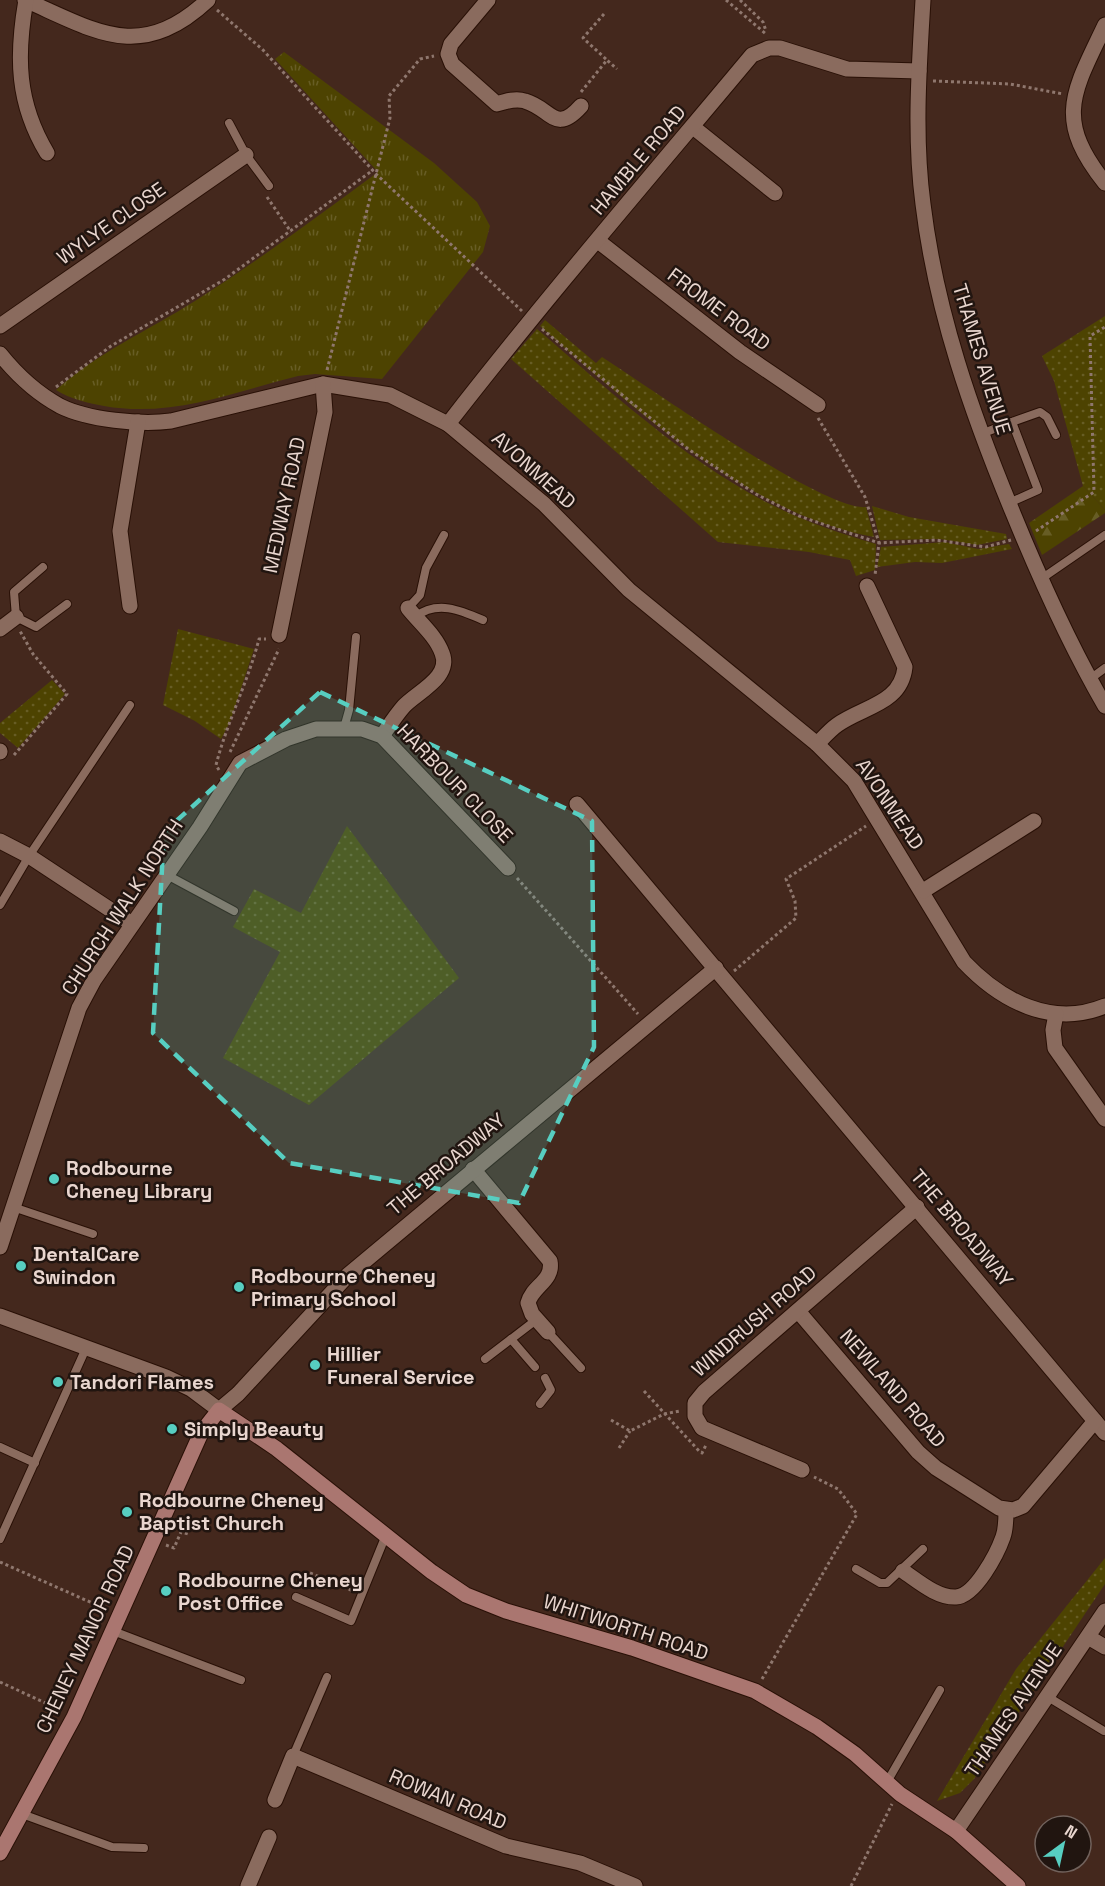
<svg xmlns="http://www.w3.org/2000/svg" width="1105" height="1886" font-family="'Space Grotesk',sans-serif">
  <defs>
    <pattern id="grass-dots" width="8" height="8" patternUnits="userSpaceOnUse" patternTransform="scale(1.5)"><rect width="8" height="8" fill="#4d4301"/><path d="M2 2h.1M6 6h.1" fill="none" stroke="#675d25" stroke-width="1.8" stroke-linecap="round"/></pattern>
    <pattern id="forest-firs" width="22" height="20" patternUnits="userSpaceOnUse" patternTransform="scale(1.5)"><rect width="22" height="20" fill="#4d4301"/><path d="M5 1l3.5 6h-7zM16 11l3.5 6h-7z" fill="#675d25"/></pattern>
    <pattern id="park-tufts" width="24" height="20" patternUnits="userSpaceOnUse" patternTransform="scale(1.5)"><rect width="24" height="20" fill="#4d4301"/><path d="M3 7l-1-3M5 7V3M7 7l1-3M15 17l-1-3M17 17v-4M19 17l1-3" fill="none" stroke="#675d25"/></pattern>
  </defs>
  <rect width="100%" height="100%" fill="#44281d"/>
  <g fill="url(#grass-dots)">
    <polygon points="1105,316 1105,510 1083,486 1054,381 1042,356"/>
    <path d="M545,320l51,43 6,-6c44,28 223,155 264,150l8,30c-125,-22 -242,-130 -334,-211z"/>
    <path d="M537,329c69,59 148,131 229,173 35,18 72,31 110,42l-1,26 -19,6 -6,-16 -41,-8 -91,-10 -207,-183z"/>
    <polygon points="872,506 909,517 1006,534 1007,539 977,545 940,539 880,540"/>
    <polygon points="945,542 978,549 1009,544 1012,549 942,563 915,562 877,567 881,547"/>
    <polygon points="178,629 254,649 230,722 221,739 195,721 163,705"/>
    <polygon points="52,680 65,694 18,748 0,733 0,723"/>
    <polygon points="347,826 459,978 309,1105 223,1058 280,952 233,927 254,889 301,913"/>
    <polygon points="1105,1558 1105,1584 974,1779 960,1793 937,1801 1016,1669"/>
  </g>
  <polygon fill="url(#forest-firs)" points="1083,486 1105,510 1105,513 1042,555 1029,523"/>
  <path fill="url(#park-tufts)" d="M284,52l150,111 43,39 13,24 -7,26 -101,127 -67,-5 -17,2c-65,16 -126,42 -194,30 -17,-3 -33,-7 -48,-16 41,-37 93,-60 139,-89 63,-40 123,-85 183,-129l-103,-113z"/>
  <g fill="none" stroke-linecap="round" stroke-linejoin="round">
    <g stroke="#291006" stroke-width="10">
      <g id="service">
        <polyline points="229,123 246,155 269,186"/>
        <polyline points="1012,422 1040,412 1047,417 1056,435"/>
        <polyline points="981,434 1012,422 1038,490 1009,503"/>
        <polyline points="43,567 14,592 16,617 36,627 67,604"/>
        <polyline points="1041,579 1105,535"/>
        <polyline points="408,608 420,595 426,568 444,535"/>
        <path d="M415,617c22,-17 45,-7 68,3"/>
        <polyline points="1090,679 1105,668"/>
        <polyline points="344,728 349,710 356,637"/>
        <polyline points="167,875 234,911"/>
        <polyline points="0,905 29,856 130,705"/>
        <polyline points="13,1207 93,1234"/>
        <polyline points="548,1332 581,1368"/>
        <polyline points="511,1339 535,1367"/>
        <polyline points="485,1359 536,1320"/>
        <polyline points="540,1404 551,1390 545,1378"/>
        <polyline points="0,1447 35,1463"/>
        <polyline points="0,1539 87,1346"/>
        <polyline points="856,1569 880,1583 887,1583 923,1549"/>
        <polyline points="296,1597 351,1621 386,1535"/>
        <polyline points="113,1631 241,1680"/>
        <polyline points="1048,1697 1104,1731"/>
        <polyline points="293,1756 327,1677"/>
        <polyline points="887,1782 940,1690"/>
        <polyline points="22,1814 112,1847 144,1848"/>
      </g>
    </g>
    <g stroke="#291006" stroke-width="17">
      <g id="minor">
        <path d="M25,0c71,31 115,63 183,0"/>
        <path d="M26,0c-10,57 -9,103 21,153"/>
        <path d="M488,0l-37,44 -3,10 4,10 45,40c9,-3 19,-6 28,-3 27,8 30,34 56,5"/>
        <path d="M1105,25c-31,66 -52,93 0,158"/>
        <polyline points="693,127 775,193"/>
        <polyline points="598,241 740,352 818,405"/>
        <polyline points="0,326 246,155"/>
        <path d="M0,354c16,20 38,40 60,52 28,14 81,19 111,15l152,-37 67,11 58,29 96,80 85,86 188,154 37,37 110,181c37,39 88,66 141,44"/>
        <path d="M448,424c98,-126 202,-247 304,-369l17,-7h11l67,21 72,2"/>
        <polyline points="130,606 120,531 138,422"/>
        <polyline points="0,629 16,617"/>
        <polyline points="279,635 325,412 323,384"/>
        <path d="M382,736c7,-10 14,-21 22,-30 13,-14 48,-29 38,-53 -6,-17 -23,-31 -34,-45"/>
        <path d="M817,744c6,-6 13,-14 20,-19 27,-19 64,-21 68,-58l-38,-81"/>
        <polyline points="0,751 0,752"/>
        <polyline points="577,804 1105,1433"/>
        <polyline points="0,841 29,856 132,924"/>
        <polyline points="923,891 1034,821"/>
        <polyline points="1056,1014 1053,1030 1055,1048 1105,1119"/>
        <path d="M473,1169l77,92c4,20 -18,25 -22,42l4,11 16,18"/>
        <polyline points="0,1247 79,1008 94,980 200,827 240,763 286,739 316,729 362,729 382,736 508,868"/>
        <polyline points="798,1311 918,1452 936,1468 999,1508 1013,1510 1023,1506 1095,1421"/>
        <polyline points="219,1410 238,1394 348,1275 716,968"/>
        <polyline points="802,1470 702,1428 695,1416 695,1403 704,1392 917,1207"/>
        <path d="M903,1571c15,10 34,27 53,26 19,-1 41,-43 47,-60 3,-8 3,-18 3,-27"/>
        <polyline points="1088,1637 1105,1647"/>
        <polyline points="275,1800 293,1756 506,1846 580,1863 635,1886"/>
        <polyline points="248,1886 269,1837"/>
      </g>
    </g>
    <g stroke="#291006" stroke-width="17">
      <g id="tertiary">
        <path d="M923,0c-4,68 -9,136 0,204 13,108 49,210 90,309 27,66 56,131 92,193"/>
        <polyline points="0,1316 166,1377 191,1389 219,1410"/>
        <polyline points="956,1831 1105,1611"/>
      </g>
    </g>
    <g stroke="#291006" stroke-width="17">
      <polyline id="secondary" points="0,1853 74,1717 201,1433 219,1410 277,1449 432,1572 466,1595 506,1611 632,1648 755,1691 817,1727 855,1754 900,1794 956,1831 1018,1886"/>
    </g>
    <g stroke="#8f776e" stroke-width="3" stroke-dasharray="3 3" stroke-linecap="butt">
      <polyline points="726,0 766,34"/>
      <polyline points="740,0 763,22 766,31"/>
      <polyline points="217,10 263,50 376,174 522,311"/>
      <polyline points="604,14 583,38 607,60"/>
      <polyline points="933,81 1010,84 1063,94"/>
      <polyline points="581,92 607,60 617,69"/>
      <polyline points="267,197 291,232"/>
      <polyline points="542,329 688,449 756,494 799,516 879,543 936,540 986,547 1011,540"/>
      <polyline points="327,370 390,118 389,96 420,59 434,56"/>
      <polyline points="56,387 111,346 225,279 373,170"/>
      <polyline points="818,418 865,497 879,543 875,575"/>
      <polyline points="1036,531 1094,492 1090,336 1105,327"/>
      <polyline points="230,752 279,649"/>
      <polyline points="14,755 67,694 33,654 20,631"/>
      <path d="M219,770l-3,-5c11,-43 32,-83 43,-126h7"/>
      <polyline points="517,878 638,1014"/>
      <polyline points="734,971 796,918 795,901 786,879 866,826"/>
      <polyline points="644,1391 700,1452 702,1453 706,1445"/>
      <polyline points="611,1420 630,1431 664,1414 680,1411"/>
      <polyline points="619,1448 630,1431"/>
      <polyline points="166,1545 174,1548 181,1532 188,1534"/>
      <polyline points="0,1562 108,1610"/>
      <polyline points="310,1573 353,1591"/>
      <polyline points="762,1679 857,1514 838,1489 814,1477"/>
      <polyline points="0,1682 61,1710"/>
      <polyline points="851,1886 892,1804"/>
    </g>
    <use href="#service" stroke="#8a6b5e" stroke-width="8"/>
    <use href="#minor" stroke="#8a6b5e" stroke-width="15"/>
    <use href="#tertiary" stroke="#8a6b5e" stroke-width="15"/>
    <use href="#secondary" stroke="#aa7670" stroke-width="15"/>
  </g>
  <path fill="#57cec1" fill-opacity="0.2" stroke="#57cec1" stroke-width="4.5" stroke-dasharray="12 8" stroke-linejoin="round" d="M320,692l272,129 2,226 -75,156 -230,-40 -136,-130 11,-201z"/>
  <g fill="#57cec1" stroke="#211510" stroke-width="2">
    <circle cx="54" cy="1179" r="6"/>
    <circle cx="21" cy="1266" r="6"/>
    <circle cx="239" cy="1287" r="6"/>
    <circle cx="315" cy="1365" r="6"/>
    <circle cx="58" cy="1382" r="6"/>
    <circle cx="172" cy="1429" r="6"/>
    <circle cx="127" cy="1512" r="6"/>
    <circle cx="166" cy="1591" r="6"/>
  </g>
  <g text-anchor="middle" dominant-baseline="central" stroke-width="5" stroke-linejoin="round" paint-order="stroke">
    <g font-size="20" fill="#e9d6cf" stroke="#211510">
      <text transform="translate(638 160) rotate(-50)">HAMBLE ROAD</text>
      <text transform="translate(111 223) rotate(-35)">WYLYE CLOSE</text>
      <text transform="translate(719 309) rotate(37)">FROME ROAD</text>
      <text transform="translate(982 359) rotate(73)">THAMES AVENUE</text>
      <text transform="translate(534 470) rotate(42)">AVONMEAD</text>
      <text transform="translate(284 505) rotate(-78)">MEDWAY ROAD</text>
      <text transform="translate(455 783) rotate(46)">HARBOUR CLOSE</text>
      <text transform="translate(890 804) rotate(56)">AVONMEAD</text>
      <text transform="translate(122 907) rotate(-57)">CHURCH WALK NORTH</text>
      <text transform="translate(446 1164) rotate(-40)">THE BROADWAY</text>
      <text transform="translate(962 1228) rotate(50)">THE BROADWAY</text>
      <text transform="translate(754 1321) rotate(-41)">WINDRUSH ROAD</text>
      <text transform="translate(893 1388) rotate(49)">NEWLAND ROAD</text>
      <text transform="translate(626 1627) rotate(18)">WHITWORTH ROAD</text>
      <text transform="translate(85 1639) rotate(-65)">CHENEY MANOR ROAD</text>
      <text transform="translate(1013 1710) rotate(-56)">THAMES AVENUE</text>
      <text transform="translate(448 1799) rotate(23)">ROWAN ROAD</text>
    </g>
    <g font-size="20" font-weight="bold" fill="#e9d6cf" stroke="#211510" text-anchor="start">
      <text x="66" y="1168">Rodbourne<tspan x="66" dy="23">Cheney Library</tspan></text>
      <text x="33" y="1254">DentalCare<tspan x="33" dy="23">Swindon</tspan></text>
      <text x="251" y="1276">Rodbourne Cheney<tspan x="251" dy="23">Primary School</tspan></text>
      <text x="327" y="1354">Hillier<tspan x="327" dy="23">Funeral Service</tspan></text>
      <text x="70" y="1382">Tandori Flames</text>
      <text x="184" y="1429">Simply Beauty</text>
      <text x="139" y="1500">Rodbourne Cheney<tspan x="139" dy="23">Baptist Church</tspan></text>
      <text x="178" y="1580">Rodbourne Cheney<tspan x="178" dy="23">Post Office</tspan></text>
    </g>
  </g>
  <g transform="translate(1063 1844) rotate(33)"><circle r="28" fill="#211510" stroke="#71625c" stroke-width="1.5"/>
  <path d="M0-4.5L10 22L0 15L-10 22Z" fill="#57cec1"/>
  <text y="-9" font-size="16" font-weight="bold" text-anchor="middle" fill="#e9d6cf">N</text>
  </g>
</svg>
